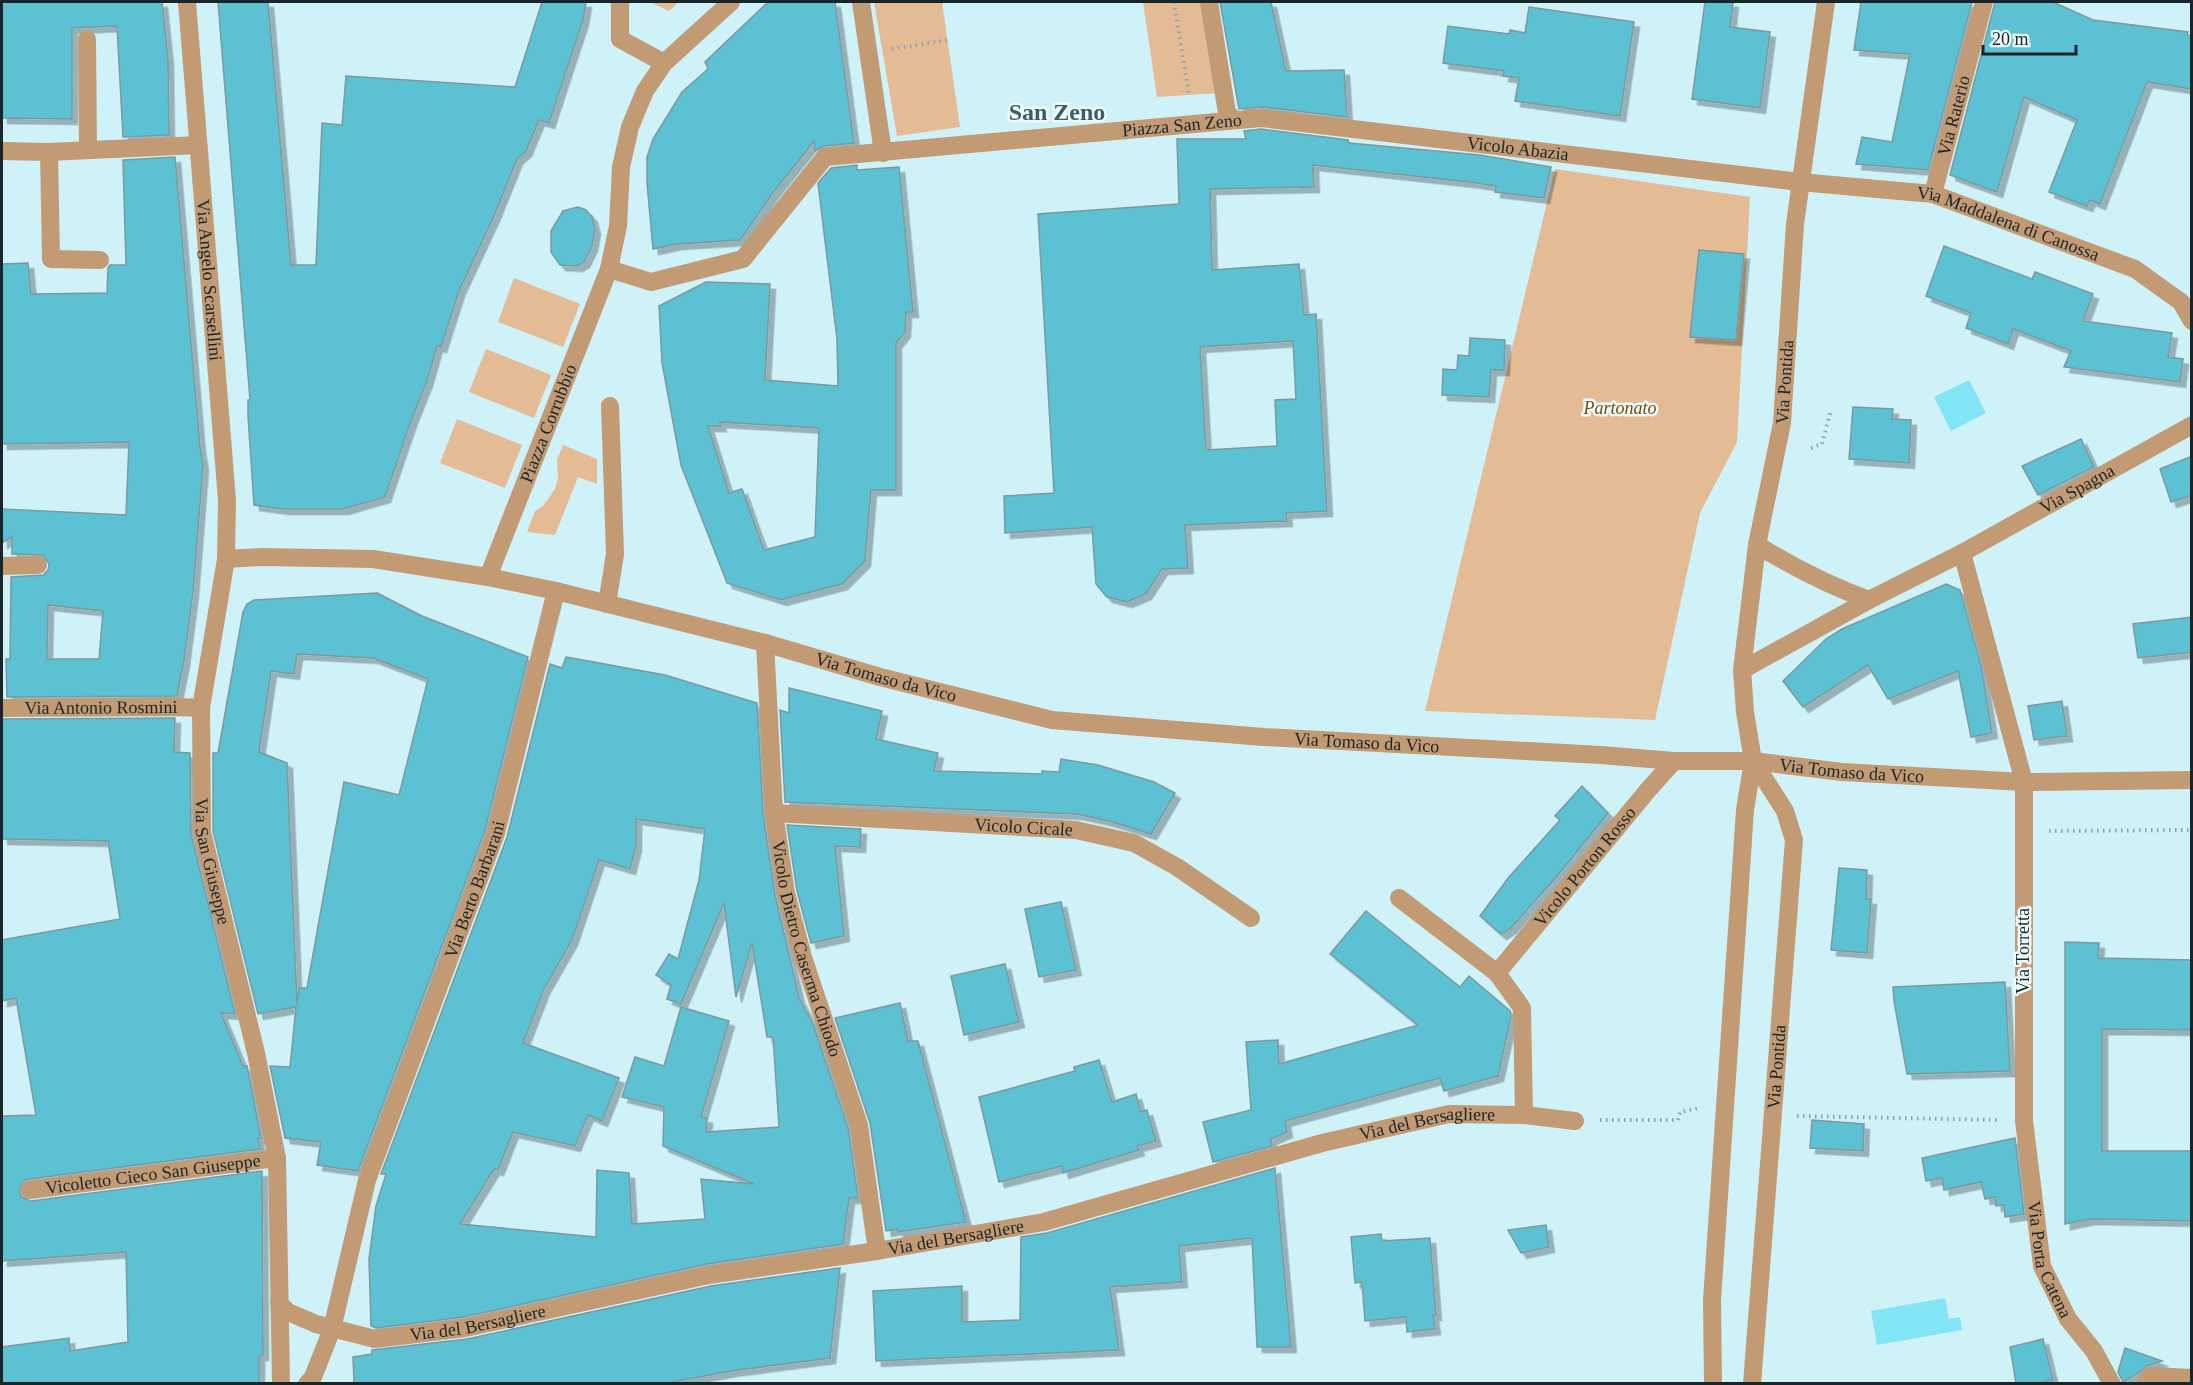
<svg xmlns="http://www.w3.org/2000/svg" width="2193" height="1385" font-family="'Times New Roman',serif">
  <defs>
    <filter id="shadow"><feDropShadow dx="5.5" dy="5.5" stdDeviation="0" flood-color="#0004"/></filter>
  </defs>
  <rect width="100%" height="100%" fill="#cff2f8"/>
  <g fill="#e3bb94">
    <polygon points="654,2 679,2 669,11 654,4"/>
    <polygon points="874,2 942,2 960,127 897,136"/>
    <polygon points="1143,2 1204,2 1219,93 1157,97"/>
    <polygon points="1555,169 1750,197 1737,442 1700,513 1655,720 1425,711"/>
    <polygon points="514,278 580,304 563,347 498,322"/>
    <polygon points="486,349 551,375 534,418 469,392"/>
    <polygon points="457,419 522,445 505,488 440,463"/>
    <polygon points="563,445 597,459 597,484 578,477 555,535 527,532 535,511 543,506 555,489 558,479 557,460"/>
  </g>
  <g fill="#81e5f6">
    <polygon points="1969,380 1986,413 1951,431 1934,397"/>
    <polygon points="1945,1298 1949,1319 1960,1317 1962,1330 1877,1345 1871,1311"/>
  </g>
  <g fill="#5cc1d2" stroke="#799aa0" stroke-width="1.5" fill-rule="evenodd" filter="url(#shadow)">
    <polygon points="2,2 162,2 168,60 169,135 123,137 117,26 72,28 72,119 2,118"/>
    <polygon points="218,2 268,2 291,265 316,265 322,123 342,125 346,76 515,87 542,2 586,2 583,20 549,123 539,120 526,151 517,159 494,216 459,291 441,347 437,346 427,381 411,421 385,497 343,509 283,509 254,505 248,416 248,400 250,400"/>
    <polygon points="768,2 835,2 854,143 824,146 815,151 814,141 772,194 740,240 677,244 653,249 647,183 647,157 653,139 682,92 708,69 705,62"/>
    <polygon points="1220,2 1271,2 1286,71 1344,70 1347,117 1262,107 1239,109"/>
    <polygon points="1705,2 1733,2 1730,27 1770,32 1760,108 1692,99"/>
    <polygon points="1861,2 1972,2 1928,170 1856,164 1862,137 1892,142 1910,54 1854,50"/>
    <polygon points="1995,2 2053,2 2093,20 2188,32 2187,35 2192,36 2192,89 2147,82 2100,204 2090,200 2087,206 2049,192 2077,120 2024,97 1997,192 1950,175"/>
    <polygon points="1529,7 1634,22 1620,116 1515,101 1519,78 1503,76 1504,71 1443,63 1448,26 1509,34 1510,30 1525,33"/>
    <path d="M1261,129l87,11 1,3 131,12 71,12 -7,31 -49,-6 1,-6 -27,-4 -156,-17 1,22 -104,2 2,81 87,-6 5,51 12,-1 11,197 -41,2 1,8 -102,4 3,43 -26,1 -16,25 -19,8 -20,-5 -11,-13 -4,-57 -87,6 -1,-37 50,-3 -16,-279 141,-10 -2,-65h69l-2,-8zM1293,341l3,58 -21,1 2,46 -71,4 -6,-103z"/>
    <path d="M175,157l25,290 3,18 -10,126 -9,70 -7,35 -170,1 -1,-38h4l1,-82 32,-2 5,-5 1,-6 -6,-9 -31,-1v-17l-10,6v-34l124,6 3,-73 -127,2v-180l26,-1 3,31 76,-1 1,-25 2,-3h16l-3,-105zM48,605l55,6 -4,48h-52z"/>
    <path d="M857,165v5l42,-3 14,145h-7l-1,20 -9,11v147h-25l-6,71 -23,23 -61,16 -54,-17 -46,-118 -19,-102 -3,-57 47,-24 64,2 -5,96 73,6 -1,-47 -19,-156 13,-15zM720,422l99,6 -4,109 -51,13 -22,-61 -13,4 -21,-67h13z"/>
    <polygon points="578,207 586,210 592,217 595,229 592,246 584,262 577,266 560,265 551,252 551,231 563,211"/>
    <polygon points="1944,246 2032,279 2035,272 2093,294 2083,321 2172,333 2168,357 2183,359 2180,382 2064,367 2071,351 2013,329 2008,344 1966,328 1971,313 1926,296"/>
    <polygon points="1699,250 1744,254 1736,340 1690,337"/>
    <polygon points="1470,338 1505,340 1504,370 1491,370 1489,397 1442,395 1443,369 1457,370 1458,355 1469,356"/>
    <polygon points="1853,407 1893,409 1892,419 1911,420 1909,463 1849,459"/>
    <polygon points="2081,439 2094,467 2038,495 2022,466"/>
    <polygon points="2192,456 2192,495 2171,502 2160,469"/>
    <polygon points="1946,584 1960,590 1981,665 1992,733 1971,737 1958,671 1888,699 1868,665 1803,707 1783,681 1826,639 1842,629"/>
    <path d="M377,593l45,23 106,41 -43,173 -127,341 -41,-6 4,-23 -36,-4 -15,-72 20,1 6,-60 -38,7 -45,-183v-78h5l25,-141 4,-8 7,-4zM297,654l76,4 55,21 -29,116 -55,-13 -37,206h-8l-2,17 -10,-242 -28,-11 12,-81 23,3z"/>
    <polygon points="2192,617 2192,652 2138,658 2133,624"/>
    <path d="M566,657l99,18 92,28 6,111 12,81 24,103 14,26 35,104 10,70h-9l-6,46 -136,20 -244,53 -87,11 -5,-2 -2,-67 7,-53 10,-32h-5l126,-337 43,-173 12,4zM636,819l69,10 -6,51 -21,79 -9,-5 -13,21 15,10 -4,14 14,5 43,-101 12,94 16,-54 15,94h6l6,90 -73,5 1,-14 -6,-1 28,-96 -48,-14 -17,59 -29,-9 -13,40 42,10 -1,39 91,38 -53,-5 4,40 -73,5 -3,-51 -32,-3 -1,67 -136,-13 34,-55 4,1 15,-38 62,14 13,-31 14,6 17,-43 -96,-35 21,-54 28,-49 27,-80 31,9 6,-23z"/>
    <polygon points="789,688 882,711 876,739 938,753 934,771 1042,774 1042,771 1059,772 1061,759 1098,765 1154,782 1175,793 1151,834 1109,821 1077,814 785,802 780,710 789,713"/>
    <polygon points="2062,701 2067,736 2034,740 2028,706"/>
    <polygon points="175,718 174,752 190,753 191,834 235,1014 221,1013 243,1066 247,1066 261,1138 258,1138 260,1149 29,1179 23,1181 19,1191 21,1197 31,1201 262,1171 263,1355 259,1355 259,1383 2,1383 2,1347 69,1338 70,1351 128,1342 126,1252 2,1261 2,1116 36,1115 16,998 2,1001 2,940 120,919 108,841 2,839 2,719"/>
    <polygon points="1582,786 1608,813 1558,875 1511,928 1501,934 1480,916 1509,877 1560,820 1555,816"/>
    <polygon points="787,825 861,829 860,847 835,846 844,936 811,943 797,891"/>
    <polygon points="1839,868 1867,870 1866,899 1871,899 1867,953 1831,950"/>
    <polygon points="1061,902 1076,970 1039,977 1025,909"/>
    <polygon points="1366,911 1460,987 1469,976 1510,1011 1511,1017 1498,1076 1444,1091 1440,1078 1285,1121 1287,1132 1271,1139 1272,1146 1213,1162 1203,1122 1251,1110 1246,1042 1278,1040 1279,1064 1418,1025 1330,954"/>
    <polygon points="2065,942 2099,943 2098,958 2192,960 2192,1030 2102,1029 2102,1151 2192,1151 2192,1221 2091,1219 2065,1224"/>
    <polygon points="1005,964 1019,1022 964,1035 951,976"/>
    <polygon points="2005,982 2010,1071 1907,1074 1894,1001 1893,987"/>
    <polygon points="900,1003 908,1041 918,1041 966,1222 898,1232 898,1229 886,1231 870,1123 835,1018"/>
    <polygon points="1099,1060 1112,1102 1136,1094 1141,1112 1147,1110 1156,1141 1137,1146 1139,1150 1063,1173 1062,1166 999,1182 979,1097 1075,1071 1074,1067"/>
    <polygon points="1812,1120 1864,1124 1863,1151 1810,1148"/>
    <polygon points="2015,1138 2024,1214 2005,1217 2004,1205 1996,1206 1995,1197 1985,1199 1981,1182 1944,1190 1942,1178 1926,1181 1922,1158"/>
    <polygon points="1275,1168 1291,1347 1257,1347 1252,1238 1179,1246 1182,1282 1110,1287 1119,1350 876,1361 873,1291 962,1286 962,1322 1020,1320 1021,1237 1047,1233"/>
    <polygon points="1546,1225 1549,1247 1521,1253 1508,1230"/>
    <polygon points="1381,1234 1382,1241 1430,1238 1436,1315 1433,1315 1435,1329 1407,1332 1406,1317 1365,1321 1362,1282 1355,1283 1351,1237"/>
    <polygon points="840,1268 830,1358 731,1371 667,1383 354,1383 353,1357 372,1354 372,1350 467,1339 711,1286"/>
    <polygon points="2043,1339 2053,1380 2037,1383 2016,1383 2010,1347"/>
    <polygon points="2125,1348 2162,1361 2146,1366 2140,1372 2123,1382 2118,1372"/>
  </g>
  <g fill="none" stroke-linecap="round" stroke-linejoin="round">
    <g stroke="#8aa5a9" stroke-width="4" stroke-dasharray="1.5 4.5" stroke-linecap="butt">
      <polyline points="1174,2 1189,95"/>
      <polyline points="892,49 948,40"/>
      <polyline points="1811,448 1822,444 1831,410"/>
      <polyline points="2049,831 2192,830"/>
      <polyline points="1797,1116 1999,1120"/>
      <polyline points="1600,1120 1678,1120 1680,1112 1700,1108"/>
    </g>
    <g stroke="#c29a74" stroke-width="18">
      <path id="s1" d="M187,2l40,498 -1,59 -25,149 1,124 54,221 21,105 4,226"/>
      <polyline points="620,2 620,39 664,63"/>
      <polyline points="861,2 883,153"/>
      <polyline points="1209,2 1227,113 1235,120"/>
      <polyline points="87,39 88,150"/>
      <polyline points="2,151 49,152 198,145"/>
      <polyline points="49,152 51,259 100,260"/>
      <path id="s2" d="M1933,194l51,-192"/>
      <path id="s3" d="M609,269l42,13 92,-23 82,-102 436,-39 539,64 133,12 202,75 46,33 11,19"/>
      <path d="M1757,545c36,22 73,41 112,55"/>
      <path id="s4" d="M1962,553l62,229v339l18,145 26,53 26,32 18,33"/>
      <path id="s5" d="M226,559l36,-2 111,2 115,18 68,14 209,52 115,34 172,43 212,17 337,18 73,6h79l89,11 182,10 168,-2"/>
      <polyline points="2,566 38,565"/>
      <path id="s6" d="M488,577l121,-308 9,-43 3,-59 9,-40 15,-36 19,-28 67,-61"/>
      <polyline points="607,604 615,554 610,406"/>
      <path id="s7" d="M765,643l9,170 12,80 17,64 56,168 18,126"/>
      <path id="s8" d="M1742,670l127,-70 93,-47 230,-128"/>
      <path id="s9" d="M2,708l177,-1 22,1"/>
      <path id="s10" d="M774,813l302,17 58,13 43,24 74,51"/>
      <polyline points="1399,898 1497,973"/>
      <path id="s11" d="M1524,1115l-2,-107 -25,-35 151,-183 26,-29"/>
      <path id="s12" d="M30,1190l247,-32"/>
      <path id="s13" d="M279,1303l9,9 28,12 59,15 90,-11 244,-53 168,-24 167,-29 278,-79 127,-29 75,1 51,6"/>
      <path id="s14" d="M307,1384l6,-7 19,-48 35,-149 129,-347 60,-242"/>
      <path id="s15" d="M1713,1384l-1,-84 33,-490 8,-49 -8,-49 -3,-42 15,-125 25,-122 13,-199 31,-222"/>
      <path id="s16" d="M1752,1384l42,-544 -9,-29 -32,-50"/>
      <polyline points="2145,1384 2151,1376 2192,1378"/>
    </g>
  </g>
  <g text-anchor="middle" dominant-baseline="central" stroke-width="5" stroke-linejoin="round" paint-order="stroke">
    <g font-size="18" fill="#192629" stroke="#edfbfd">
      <text stroke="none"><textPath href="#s2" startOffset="81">Via Raterio</textPath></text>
      <text stroke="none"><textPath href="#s3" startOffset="628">Piazza San Zeno</textPath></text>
      <text stroke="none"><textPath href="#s3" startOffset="966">Vicolo Abazia</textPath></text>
      <text stroke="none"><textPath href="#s3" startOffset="1464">Via Maddalena di Canossa</textPath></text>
      <text stroke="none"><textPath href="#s1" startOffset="279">Via Angelo Scarsellini</textPath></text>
      <text stroke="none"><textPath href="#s15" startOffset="1008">Via Pontida</textPath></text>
      <text stroke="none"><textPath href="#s6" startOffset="165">Piazza Corrubbio</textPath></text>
      <text stroke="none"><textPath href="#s8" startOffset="381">Via Spagna</textPath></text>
      <text stroke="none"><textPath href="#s5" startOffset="674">Via Tomaso da Vico</textPath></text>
      <text stroke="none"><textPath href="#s9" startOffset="99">Via Antonio Rosmini</textPath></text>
      <text stroke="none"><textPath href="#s5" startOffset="1161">Via Tomaso da Vico</textPath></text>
      <text stroke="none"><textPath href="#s5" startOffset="1647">Via Tomaso da Vico</textPath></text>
      <text stroke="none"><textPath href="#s10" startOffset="250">Vicolo Cicale</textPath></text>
      <text stroke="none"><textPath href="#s1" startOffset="864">Via San Giuseppe</textPath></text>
      <text stroke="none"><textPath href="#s11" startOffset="288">Vicolo Porton Rosso</textPath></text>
      <text stroke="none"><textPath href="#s14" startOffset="524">Via Berto Barbarani</textPath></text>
      <text stroke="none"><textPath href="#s7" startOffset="310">Vicolo Dietro Caserma Chiodo</textPath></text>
      <text transform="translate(2023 951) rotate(-90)">Via Torretta</text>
      <text stroke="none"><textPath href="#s16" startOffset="318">Via Pontida</textPath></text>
      <text stroke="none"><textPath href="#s13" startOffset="1180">Via del Bersagliere</textPath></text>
      <text stroke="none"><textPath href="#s12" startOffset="124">Vicoletto Cieco San Giuseppe</textPath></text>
      <text stroke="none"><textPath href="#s13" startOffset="694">Via del Bersagliere</textPath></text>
      <text stroke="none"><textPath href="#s4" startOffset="718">Via Porta Catena</textPath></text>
      <text stroke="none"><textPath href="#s13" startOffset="208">Via del Bersagliere</textPath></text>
    </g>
    <g font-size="18" font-style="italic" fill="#7d4a03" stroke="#edfbfd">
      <text x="1620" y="408">Partonato</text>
    </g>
    <g font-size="24" font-weight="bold" fill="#3e5d63" stroke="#edfbfd">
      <text x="1057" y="112">San Zeno</text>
    </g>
  </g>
  <rect width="2193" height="1385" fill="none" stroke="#192629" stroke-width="6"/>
  <path d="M1983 45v9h93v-9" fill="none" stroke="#192629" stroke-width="3"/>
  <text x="1992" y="45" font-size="18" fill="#192629" stroke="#edfbfd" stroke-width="4.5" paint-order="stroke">20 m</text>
</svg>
